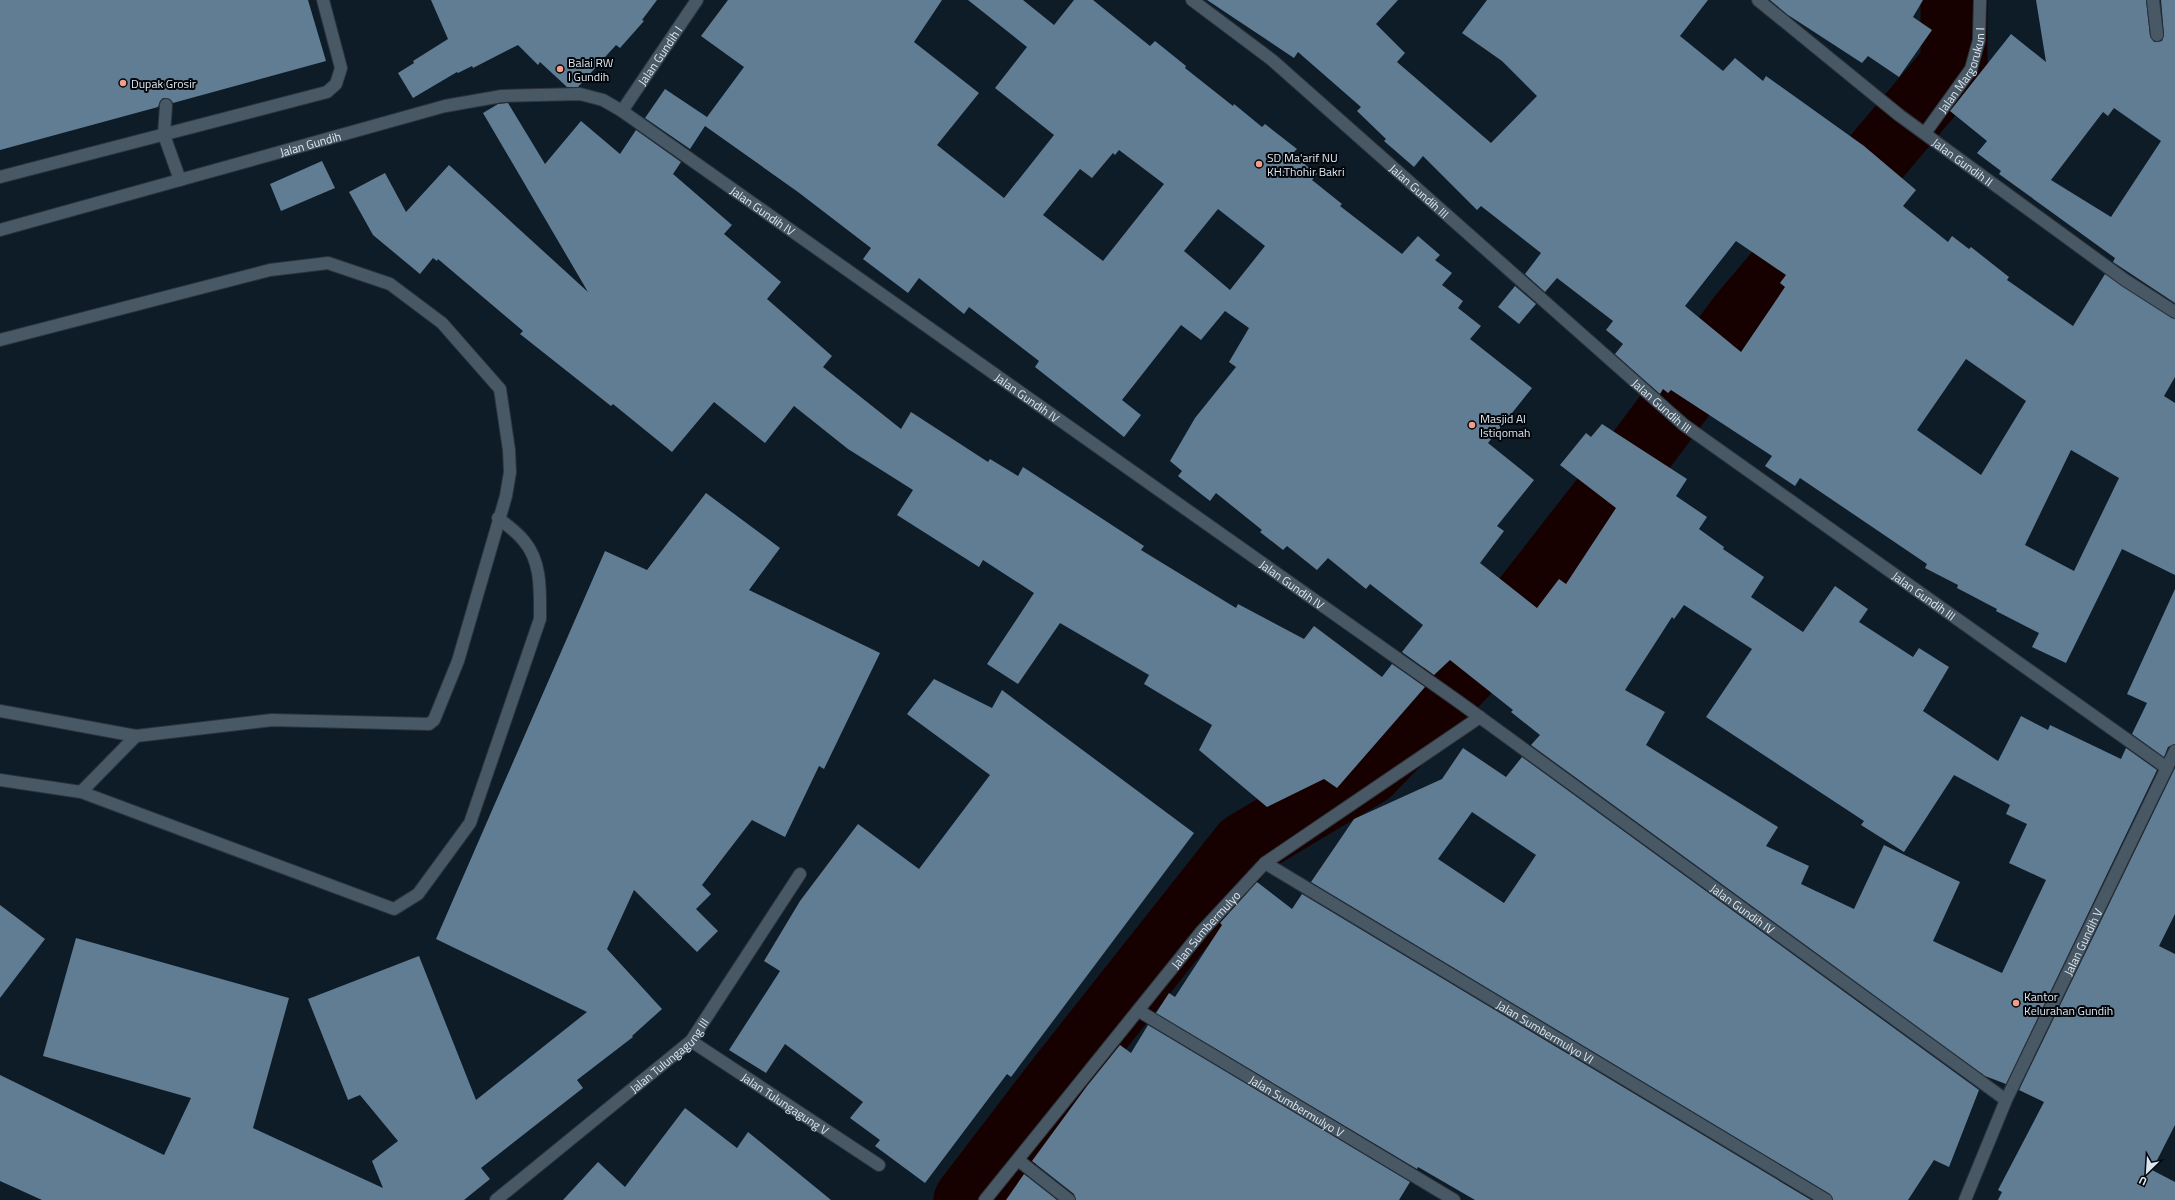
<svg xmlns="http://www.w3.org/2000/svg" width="2175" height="1200" font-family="'Titillium Web',sans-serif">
  <rect width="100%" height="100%" fill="#0e1c27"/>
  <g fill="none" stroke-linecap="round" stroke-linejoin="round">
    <polyline stroke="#170100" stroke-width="67" points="967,1200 1062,1076 1244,846 1368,772 1483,654 1625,472 1741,317 1954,65 1954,0"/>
  </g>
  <g fill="#617d94" fill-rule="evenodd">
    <polygon points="0,0 308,0 326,61 173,103 170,99 163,98 160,101 158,107 0,150"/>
    <polygon points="431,0 657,0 642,20 644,21 620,48 616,45 578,87 567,87 540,62 538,65 518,45 473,68 472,66 458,73 457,72 413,98 398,73 414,63 413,61 448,39"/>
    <path d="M728,0h214l-28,42 65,51 -42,52 67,53 50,-63 -59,-47 32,-41 -59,-47h55l31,25 20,-25h19l57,46 5,-5 31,25 -1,2 48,38 1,-2 28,23 3,-3 32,25 -5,5 25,20 -5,6 30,24 -2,2 62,48 16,-18 22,19 -5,5 17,13 -10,12 21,16 -5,7 23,18 -11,13 62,49 -44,55 46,37 -37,46 7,5 -24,32 57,45 22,-29 7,5 50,-76 -56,-43 26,-32 5,4 11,-13 85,55 -11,17 31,21 -8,12 25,18 -1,2 41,28 -13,20 52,35 32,-46 33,23 -9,13 54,35 6,-9 30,19 -26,44 75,50 23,-45 27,14 2,-5 71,34 5,-11 31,22 -151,314 -21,-8 -454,-331 9,-10 -29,-23 2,-2 -63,-50 -16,15 -32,-23 21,-27 -53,-41 -4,5 -38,-31 -11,12 -30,-24 -4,4 -23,-18 2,-2 -46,-37 -6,8 -32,-25 4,-5 -12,-10 25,-43 41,-51 -7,-5 20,-34 -24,-17 -24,29 -20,-15 -59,75 19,15 -17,22 -89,-70 4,-6 -70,-54 -5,7 -45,-36 -11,15 -45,-34 8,-11 -73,-56 -93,-66 -15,23 -45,-31 20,-29 42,28 37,-50 -43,-31zM1119,150l45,34 -61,77 -60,-46 37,-46 12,9 21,-25 2,2zM1218,209l47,37 -35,44 -46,-39zM1684,605l68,44 -46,68 158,104 -3,4 43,27 50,-77 56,30 -4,9 21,10 -18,39 37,17 -44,93 -69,-32 27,-59 -76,-37 -30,64 -53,-25 8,-18 -43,-20 12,-19 -132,-82 19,-33 -40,-22 47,-73 2,2z"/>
    <path d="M1207,0h191l-22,24 29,29 -8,9 94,81 46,-47 -35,-35 -40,-28 25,-33h221l-28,36 43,35 12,-13 28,23 3,-5 98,70 52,44 -13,16 45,36 4,-6 17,13 2,-2 38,30 -2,3 66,46 32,-52 70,45v58l-11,19 11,7v172l-53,-26 -56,114 -34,-16 7,-14 -43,-22 1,-2 -40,-21 1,-3 -33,-17 2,-4 -127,-86 -5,8 -30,-20 7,-10 -101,-66 -3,3 -5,-4 -3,5 -45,-40 8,-10 -17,-14 7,-9 -56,-43 -12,14 -20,-18 16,-21 -60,-47 -4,4 -54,-54 -9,11 -30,-26 2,-2 -29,-28 4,-4 -63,-55 -4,6zM1736,241l50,34 -6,8 5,4 -44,65 -56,-46zM1966,359l60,42 -45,74 -64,-45zM2071,450l48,28 -45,93 -49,-26z"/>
    <polygon points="1770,0 1923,0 1913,17 1932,30 1899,77 1868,56 1862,63 1788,15"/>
    <path d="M2036,0h110l4,36 4,6h3l5,-1 2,-6 -3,-35h14v303l-62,-41 2,-4 -116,-84 2,-3 -24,-18 10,-12 -37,-30 61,-77 35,28zM2114,108l47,33 -50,76 -60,-37 52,-68 5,4z"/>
    <polygon points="508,103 545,164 581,121 620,154 636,130 681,162 673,174 732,225 724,234 781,282 767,299 832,356 823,367 901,429 911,412 988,462 990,459 1018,476 1023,467 1144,546 1141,550 1236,608 1238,604 1304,639 1314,626 1382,677 1392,664 1425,687 1337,788 1324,779 1267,807 1199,750 1212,725 1144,684 1149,675 1060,623 1018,684 987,664 1034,593 983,560 979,567 897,515 913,490 848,449 794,406 765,443 714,402 672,452 613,404 611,406 520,334 523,331 438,259 437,261 433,258 420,274 373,235 349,192 385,173 406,212 449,165 588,292 483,113 498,104"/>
    <polygon points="322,161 335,188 281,211 270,184"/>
    <polygon points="1515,286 1536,304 1519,324 1498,307"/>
    <polygon points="706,493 780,548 749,590 880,653 824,769 819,766 785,837 752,820 702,885 711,894 696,909 718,931 697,952 634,890 607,949 662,1009 632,1036 633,1037 577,1080 583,1088 481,1168 490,1179 464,1200 42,1200 0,1181 0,1075 164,1155 191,1098 43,1056 76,938 289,998 253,1128 383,1188 372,1161 398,1141 360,1095 348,1100 308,999 419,956 476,1100 587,1012 436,939 605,551 647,570"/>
    <polygon points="2175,589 2175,744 2168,747 2164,757 2132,734 2147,703 2127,694"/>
    <polygon points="934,679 992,708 1002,690 1194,833 1011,1077 1007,1074 925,1183 875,1146 880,1140 850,1118 863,1102 785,1044 766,1073 729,1050 780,971 764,961 800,901 858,824 919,869 990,775 907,714"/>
    <path d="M1463,748l43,29 16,-20 457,333 -30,77 -15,-7 -26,40h-75l-3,-6 -519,-312 43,-63 88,-40zM1472,812l64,43 -32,48 -66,-44z"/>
    <polygon points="2175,768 2175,914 2159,946 2175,954 2175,1125 2152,1170 2175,1182 2175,1200 1998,1200 2002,1192 1998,1190 2044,1102 2019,1090"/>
    <polygon points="1257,882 1292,909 1302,894 1811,1200 1475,1200 1418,1167 1417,1169 1156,1013 1169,993 1175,997 1222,925 1220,923"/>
    <polygon points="0,905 45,939 0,998"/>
    <polygon points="1148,1025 1410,1182 1399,1200 1076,1200 1074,1194 1032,1161 1087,1086 1120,1045 1131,1053"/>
    <polygon points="685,1108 737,1148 748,1132 831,1200 563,1200 598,1162 625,1187"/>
    <polygon points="1024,1174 1057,1200 1006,1200"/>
  </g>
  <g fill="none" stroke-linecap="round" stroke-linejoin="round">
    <g stroke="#2c343c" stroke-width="14">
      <g id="lane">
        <polyline points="166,105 164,135 180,180"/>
        <polyline points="0,177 327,92 336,84 341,68 323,0"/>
        <polyline points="0,340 270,270 328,263 390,284 442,323 500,389 509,450 510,472 506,496 458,661 434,720 429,724 272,720 136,736 0,711"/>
        <path d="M0,780l81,12 313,117 24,-15 52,-71 70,-204c0,-27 2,-57 -16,-78 -7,-9 -17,-16 -26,-23"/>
        <polyline points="81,792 136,736"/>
      </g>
    </g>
    <g stroke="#2c343c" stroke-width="14">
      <g id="street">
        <path id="s1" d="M1192,0l80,60 412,365 483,343"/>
        <path id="s2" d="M1758,0l141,115 226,165 50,32"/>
        <polyline points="2153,0 2157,35"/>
        <path id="s3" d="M622,111l75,-111"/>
        <path id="s4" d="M1925,133l46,-64 8,-29 1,-40"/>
        <path id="s5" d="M0,230l445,-124 57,-10 78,-2 23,6 19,11 837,591 547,398"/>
        <path id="s6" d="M1265,863l561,337"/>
        <path id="s7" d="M1139,1011l315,189"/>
        <path id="s8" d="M691,1041l188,124"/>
        <polyline points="1018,1160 1069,1200"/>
        <path id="s9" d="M496,1200l195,-159 109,-167"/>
        <path id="s10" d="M985,1200l217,-269 63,-68 215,-146"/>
        <path id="s11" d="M1965,1200l41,-100 169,-349"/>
      </g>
    </g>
    <use href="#lane" stroke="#485865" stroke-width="12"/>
    <use href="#street" stroke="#485865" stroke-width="12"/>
  </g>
  <g fill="#f49d8b" stroke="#03060b" stroke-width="1.5">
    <circle cx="560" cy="69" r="4"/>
    <circle cx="123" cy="83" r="4"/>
    <circle cx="1259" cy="164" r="4"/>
    <circle cx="1472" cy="425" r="4"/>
    <circle cx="2016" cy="1003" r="4"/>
  </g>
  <g text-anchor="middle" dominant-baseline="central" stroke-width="4" stroke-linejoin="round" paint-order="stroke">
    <g font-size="12" fill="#dde6ee" stroke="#03060b">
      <text stroke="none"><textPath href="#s3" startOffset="67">Jalan Gundih I</textPath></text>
      <text stroke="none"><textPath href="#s4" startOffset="74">Jalan Margorukun I</textPath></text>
      <text stroke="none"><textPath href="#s5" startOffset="322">Jalan Gundih</textPath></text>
      <text stroke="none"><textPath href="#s2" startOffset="261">Jalan Gundih II</textPath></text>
      <text stroke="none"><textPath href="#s1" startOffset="297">Jalan Gundih III</textPath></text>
      <text stroke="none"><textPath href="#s5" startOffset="816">Jalan Gundih IV</textPath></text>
      <text stroke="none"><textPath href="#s5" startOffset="1140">Jalan Gundih IV</textPath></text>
      <text stroke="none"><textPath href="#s1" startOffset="621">Jalan Gundih III</textPath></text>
      <text stroke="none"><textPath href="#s5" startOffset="1464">Jalan Gundih IV</textPath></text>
      <text stroke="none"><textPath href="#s1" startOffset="945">Jalan Gundih III</textPath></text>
      <text stroke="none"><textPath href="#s5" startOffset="2019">Jalan Gundih IV</textPath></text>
      <text stroke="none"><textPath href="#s10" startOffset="349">Jalan Sumbermulyo</textPath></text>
      <text stroke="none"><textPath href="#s11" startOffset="284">Jalan Gundih V</textPath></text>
      <text stroke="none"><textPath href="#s6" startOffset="327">Jalan Sumbermulyo VI</textPath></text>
      <text stroke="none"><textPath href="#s9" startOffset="226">Jalan Tulungagung III</textPath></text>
      <text stroke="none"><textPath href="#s8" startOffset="113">Jalan Tulungagung V</textPath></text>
      <text stroke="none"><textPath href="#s7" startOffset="184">Jalan Sumbermulyo V</textPath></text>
    </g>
    <g font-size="12" fill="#dde6ee" stroke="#03060b" text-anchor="start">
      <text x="568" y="62">Balai RW<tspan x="568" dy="14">I Gundih</tspan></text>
      <text x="131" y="83">Dupak Grosir</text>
      <text x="1267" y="157">SD Ma'arif NU<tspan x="1267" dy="14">KH.Thohir Bakri</tspan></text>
      <text x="1480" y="418">Masjid Al<tspan x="1480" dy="14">Istiqomah</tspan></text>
      <text x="2024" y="996">Kantor<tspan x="2024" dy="14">Kelurahan Gundih</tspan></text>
    </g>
  </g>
  <g transform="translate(2147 1172) rotate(205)" stroke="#03060b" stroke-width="3" paint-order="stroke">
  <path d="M0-3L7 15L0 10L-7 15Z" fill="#dde6ee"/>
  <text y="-6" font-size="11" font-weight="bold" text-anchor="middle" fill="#dde6ee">U</text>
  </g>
</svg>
